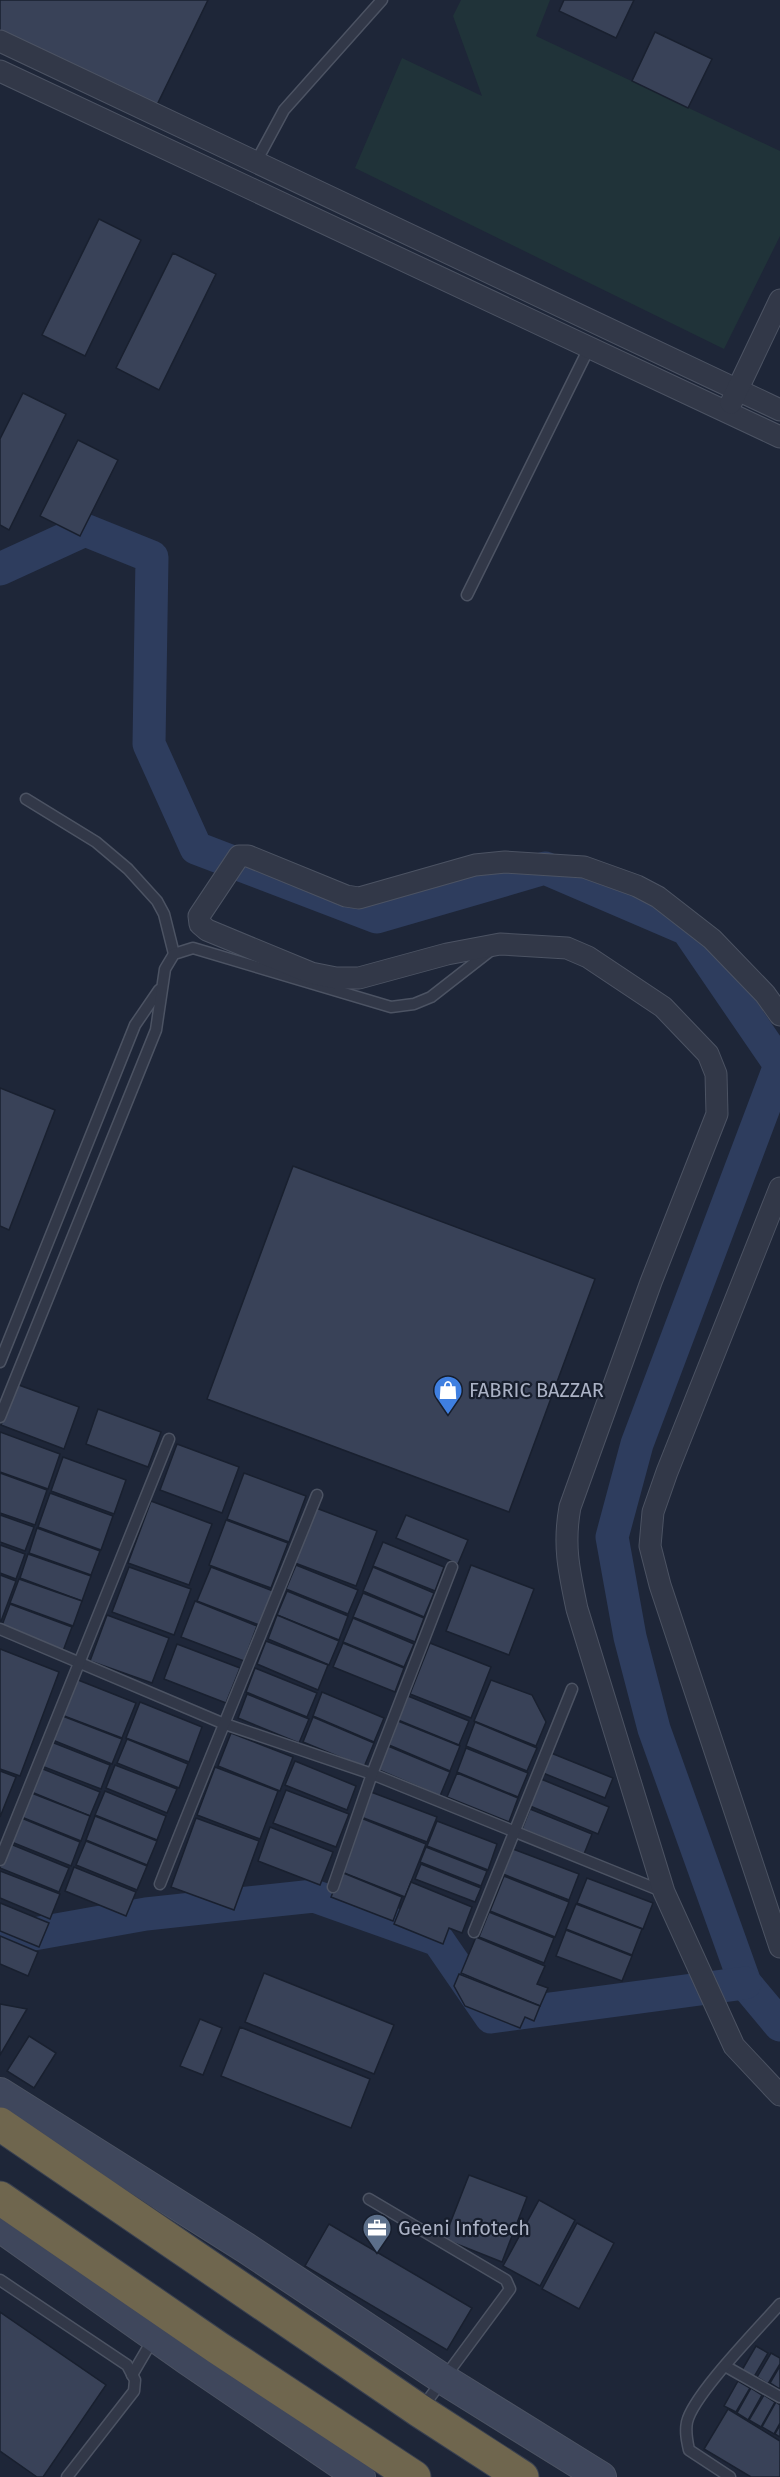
<svg xmlns="http://www.w3.org/2000/svg" width="780" height="2477" font-family="'Fira Sans',sans-serif">
  <rect width="100%" height="100%" fill="#1e2638"/>
  <polygon fill="#203339" points="461,0 550,0 536,36 780,151 780,236 724,349 355,168 402,58 482,96 453,16"/>
  <g fill="none" stroke-linecap="round" stroke-linejoin="round">
    <g stroke="#2e3d5e" stroke-width="33">
      <polyline points="0,569 85,530 152,557 149,744 196,848 377,917 545,868 687,929 780,1065 637,1444 612,1537 630,1637 654,1729 745,1983 780,2025"/>
      <polyline points="0,1940 146,1914 314,1896 438,1940 491,2017 745,1983"/>
    </g>
  </g>
  <g fill="#394258" stroke="#19202f" stroke-width="1.5">
    <polygon points="0,0 208,0 153,113 0,41"/>
    <polygon points="564,0 634,0 616,38 559,11"/>
    <polygon points="655,32 712,59 688,108 632,81"/>
    <polygon points="99,219 141,240 85,356 42,335"/>
    <polygon points="173,253 216,274 159,390 116,368"/>
    <polygon points="23,393 66,414 9,530 0,525 0,439"/>
    <polygon points="78,440 118,460 80,536 40,516"/>
    <polygon points="0,1088 55,1110 9,1230 0,1226"/>
    <polygon points="293,1166 595,1279 509,1512 207,1399"/>
    <polygon points="16,1384 79,1407 64,1449 1,1425"/>
    <polygon points="98,1409 161,1432 148,1467 86,1444"/>
    <polygon points="0,1432 60,1454 48,1489 0,1472"/>
    <polygon points="177,1444 239,1467 222,1513 160,1490"/>
    <polygon points="63,1457 126,1480 114,1514 51,1491"/>
    <polygon points="0,1473 47,1490 35,1525 0,1513"/>
    <polygon points="244,1473 306,1496 289,1542 227,1519"/>
    <polygon points="50,1493 113,1516 101,1550 38,1527"/>
    <polygon points="151,1501 212,1524 189,1585 128,1563"/>
    <polygon points="316,1508 377,1531 356,1586 295,1563"/>
    <polygon points="0,1515 34,1527 25,1551 0,1542"/>
    <polygon points="406,1515 468,1540 458,1564 396,1538"/>
    <polygon points="226,1520 288,1543 271,1588 209,1565"/>
    <polygon points="37,1528 100,1551 91,1575 29,1553"/>
    <polygon points="383,1542 444,1567 435,1591 373,1566"/>
    <polygon points="0,1545 25,1554 16,1579 0,1573"/>
    <polygon points="28,1554 91,1576 82,1601 20,1578"/>
    <polygon points="296,1565 358,1590 348,1614 286,1589"/>
    <polygon points="471,1565 534,1589 509,1655 446,1631"/>
    <polygon points="129,1567 191,1589 174,1635 112,1612"/>
    <polygon points="211,1567 273,1591 259,1625 197,1601"/>
    <polygon points="373,1567 434,1593 424,1617 363,1591"/>
    <polygon points="0,1575 16,1581 0,1624"/>
    <polygon points="19,1579 82,1601 73,1626 10,1603"/>
    <polygon points="287,1591 348,1616 339,1640 277,1615"/>
    <polygon points="363,1593 424,1618 415,1642 353,1617"/>
    <polygon points="195,1601 257,1626 244,1661 181,1637"/>
    <polygon points="10,1604 72,1627 63,1651 1,1628"/>
    <polygon points="107,1615 169,1638 152,1683 90,1661"/>
    <polygon points="277,1615 339,1641 329,1665 268,1639"/>
    <polygon points="353,1618 414,1644 404,1667 343,1642"/>
    <polygon points="266,1641 328,1665 318,1690 257,1664"/>
    <polygon points="343,1643 404,1668 395,1692 333,1667"/>
    <polygon points="430,1643 491,1667 471,1718 410,1694"/>
    <polygon points="177,1644 240,1668 226,1703 164,1679"/>
    <polygon points="0,1649 59,1672 20,1776 0,1769"/>
    <polygon points="255,1668 317,1693 307,1717 246,1692"/>
    <polygon points="73,1678 136,1703 122,1738 59,1714"/>
    <polygon points="491,1680 532,1695 546,1722 536,1746 474,1721"/>
    <polygon points="322,1692 384,1718 374,1742 313,1716"/>
    <polygon points="247,1694 309,1719 299,1743 238,1718"/>
    <polygon points="408,1696 469,1721 459,1745 398,1720"/>
    <polygon points="140,1702 202,1727 189,1762 126,1738"/>
    <polygon points="60,1715 122,1739 112,1764 50,1739"/>
    <polygon points="313,1717 374,1743 364,1767 303,1742"/>
    <polygon points="398,1721 460,1746 450,1771 389,1745"/>
    <polygon points="475,1722 537,1748 527,1771 466,1746"/>
    <polygon points="231,1733 293,1757 280,1791 218,1766"/>
    <polygon points="127,1739 188,1764 179,1788 117,1763"/>
    <polygon points="49,1741 110,1765 101,1789 39,1765"/>
    <polygon points="388,1746 450,1772 440,1796 379,1770"/>
    <polygon points="466,1748 528,1773 518,1797 457,1772"/>
    <polygon points="551,1753 613,1778 605,1798 543,1773"/>
    <polygon points="295,1761 356,1786 347,1810 285,1785"/>
    <polygon points="115,1765 177,1789 167,1813 106,1788"/>
    <polygon points="38,1767 100,1792 90,1816 29,1791"/>
    <polygon points="215,1767 278,1791 260,1839 197,1815"/>
    <polygon points="0,1771 16,1777 0,1817"/>
    <polygon points="457,1773 518,1798 509,1822 447,1797"/>
    <polygon points="541,1779 609,1807 598,1834 530,1806"/>
    <polygon points="286,1790 349,1814 336,1847 273,1823"/>
    <polygon points="105,1791 166,1816 157,1840 95,1815"/>
    <polygon points="29,1792 90,1816 81,1841 19,1816"/>
    <polygon points="371,1792 437,1817 427,1842 361,1817"/>
    <polygon points="530,1809 592,1834 584,1854 522,1829"/>
    <polygon points="95,1816 157,1841 147,1865 86,1840"/>
    <polygon points="19,1817 80,1842 71,1866 9,1841"/>
    <polygon points="196,1818 259,1841 234,1910 171,1887"/>
    <polygon points="361,1818 426,1844 405,1897 339,1871"/>
    <polygon points="437,1821 497,1844 488,1870 427,1846"/>
    <polygon points="270,1827 333,1852 320,1885 258,1861"/>
    <polygon points="86,1841 147,1866 137,1890 76,1865"/>
    <polygon points="8,1843 69,1868 59,1892 0,1868"/>
    <polygon points="426,1847 487,1871 481,1886 420,1862"/>
    <polygon points="513,1849 579,1874 569,1900 503,1874"/>
    <polygon points="421,1864 481,1888 475,1902 415,1879"/>
    <polygon points="74,1867 136,1892 126,1916 65,1891"/>
    <polygon points="0,1871 60,1894 50,1919 0,1898"/>
    <polygon points="341,1872 402,1897 393,1921 331,1897"/>
    <polygon points="504,1876 569,1902 555,1937 490,1911"/>
    <polygon points="587,1878 653,1903 643,1929 577,1903"/>
    <polygon points="411,1882 472,1907 462,1933 449,1928 443,1944 394,1924"/>
    <polygon points="0,1903 49,1923 39,1947 0,1931"/>
    <polygon points="576,1904 642,1929 632,1955 566,1929"/>
    <polygon points="489,1912 554,1938 544,1963 479,1937"/>
    <polygon points="566,1930 632,1956 622,1981 556,1956"/>
    <polygon points="0,1936 38,1952 28,1976 0,1964"/>
    <polygon points="476,1937 545,1966 537,1984 548,1988 540,2006 461,1973"/>
    <polygon points="264,1973 394,2025 374,2074 245,2022"/>
    <polygon points="459,1974 540,2006 534,2021 525,2017 520,2028 465,2006 454,1986"/>
    <polygon points="0,2004 27,2009 0,2055"/>
    <polygon points="200,2019 222,2028 203,2075 180,2066"/>
    <polygon points="240,2027 370,2079 351,2128 221,2076"/>
    <polygon points="29,2036 56,2053 34,2088 7,2071"/>
    <polygon points="469,2175 527,2197 502,2262 444,2239"/>
    <polygon points="539,2200 575,2220 540,2286 503,2266"/>
    <polygon points="577,2223 614,2243 579,2309 542,2289"/>
    <polygon points="329,2224 472,2308 447,2350 305,2266"/>
    <polygon points="0,2312 106,2385 43,2477 37,2477 0,2451"/>
    <polygon points="756,2346 768,2353 754,2377 742,2370"/>
    <polygon points="771,2353 780,2358 780,2364 768,2384 757,2377"/>
    <polygon points="780,2366 780,2389 770,2383"/>
    <polygon points="738,2381 750,2388 736,2412 724,2406"/>
    <polygon points="751,2388 762,2395 748,2420 737,2413"/>
    <polygon points="764,2395 775,2402 761,2427 749,2420"/>
    <polygon points="776,2402 780,2405 780,2423 774,2434 762,2427"/>
    <polygon points="728,2409 780,2441 780,2477 751,2477 704,2449"/>
    <polygon points="780,2425 780,2437 775,2434"/>
  </g>
  <g fill="none" stroke-linecap="round" stroke-linejoin="round">
    <g stroke="#4c5363" stroke-width="13">
      <g id="lane">
        <polyline points="256,162 284,110 382,0"/>
        <polyline points="467,595 590,346"/>
        <polyline points="26,799 96,842 128,869 157,901 164,914 174,954"/>
        <polyline points="0,1362 135,1025 159,990"/>
        <polyline points="0,1417 156,1030 165,969 174,954 193,948 391,1007 414,1004 431,997 490,951"/>
        <polyline points="0,1629 222,1723 372,1774 664,1892"/>
        <polyline points="0,1860 169,1439"/>
        <path d="M160,1884c51,-130 105,-259 157,-389"/>
        <polyline points="333,1887 372,1774 452,1567"/>
        <polyline points="474,1932 572,1689"/>
        <polyline points="369,2199 506,2280 510,2289 422,2408"/>
        <polyline points="0,2280 127,2365 135,2380 134,2391 67,2477"/>
        <polyline points="725,2366 780,2397"/>
        <polyline points="132,2375 153,2339"/>
        <path d="M730,2477l-41,-27c-2,-9 -4,-18 -2,-28 6,-27 72,-94 93,-118"/>
      </g>
    </g>
    <g stroke="#4c5363" stroke-width="23">
      <g id="street">
        <polyline points="0,41 780,410"/>
        <polyline points="0,71 780,437"/>
        <polyline points="731,403 780,300"/>
        <path d="M780,1015l-15,-21 -53,-55 -54,-42 -21,-11 -53,-19 -79,-5 -30,3 -116,33 -13,-2 -98,-40h-9l-40,60 1,8 7,6 104,43 25,5h23l88,-24 53,-10 67,4 21,9 75,50 45,47 8,20 1,40 -66,168 -81,225c-7,38 -1,64 7,102l87,283 70,154 46,49"/>
        <polyline points="780,1188 667,1472 653,1512 650,1546 660,1585 780,1947"/>
      </g>
    </g>
    <g stroke="#4c5363" stroke-width="32">
      <g id="secondary">
        <polyline points="0,2093 246,2248 443,2379 601,2477"/>
        <polyline points="0,2227 188,2360 360,2477"/>
      </g>
    </g>
    <g stroke="#394050" stroke-width="35">
      <g id="highway">
        <polyline points="0,2124 420,2411 522,2477"/>
        <polyline points="0,2198 218,2348 414,2477"/>
      </g>
    </g>
    <use href="#lane" stroke="#323848" stroke-width="10"/>
    <use href="#street" stroke="#323848" stroke-width="21"/>
    <use href="#secondary" stroke="#3f475c" stroke-width="30"/>
    <use href="#highway" stroke="#6f664e" stroke-width="33"/>
  </g>
  <defs>
    <g id="shop-pin" transform="scale(1.5)"><path d="M0 17L-7.5 6A9.5 9.5 0 1 1 7.5 6Z" fill="#3f7fe0" stroke="#171e2d"/><path d="M-5-2.5h2.3a2.7 3.5 0 0 1 5.4 0H5L5.5 6h-11ZM-1.5-2.5h3a1.5 2.3 0 0 0-3 0Z" fill="#fff"/></g>
    <g id="office-pin" transform="scale(1.5)"><path d="M0 17L-7.5 6A9.5 9.5 0 1 1 7.5 6Z" fill="#5c6f8a" stroke="#171e2d"/><path d="M-6-3h4V-5.5h4V-3h4V5H-6ZM-1-4.5V-3h2v-1.5ZM-6 0V1H6V0Z" fill="#fff"/></g>
  </defs>
  <g fill-rule="evenodd">
    <use href="#shop-pin" x="448" y="1390"/>
    <use href="#office-pin" x="377" y="2228"/>
  </g>
  <g text-anchor="middle" dominant-baseline="central" stroke-width="4.5" stroke-linejoin="round" paint-order="stroke">
    <g font-size="20" fill="#abb2c5" stroke="#171e2d" text-anchor="start">
      <text x="469" y="1390">FABRIC BAZZAR</text>
      <text x="398" y="2228">Geeni Infotech</text>
    </g>
  </g>
</svg>
